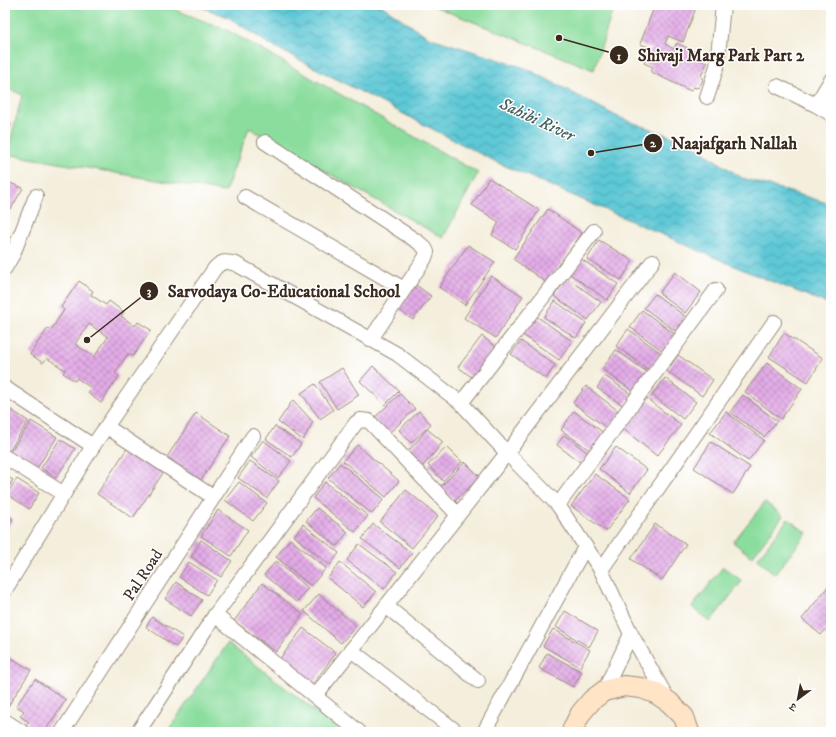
<svg xmlns="http://www.w3.org/2000/svg" width="836" height="737" font-family="'IM FELL DW Pica','Noto Serif Devanagari',serif">
  <defs>
    <pattern id="water-waves" width="16" height="10" patternUnits="userSpaceOnUse"><rect width="16" height="10" fill="#5dc8d6"/><path d="M0 5q4-4 8 0t8 0" fill="none" stroke="#4ea3ad"/></pattern>
    <pattern id="building-cross-hatch" width="8" height="8" patternUnits="userSpaceOnUse"><rect width="8" height="8" fill="#e3ace7"/><path d="M0 0l8 8M0 8l8-8" fill="none" stroke="#b98cbb"/></pattern>
  </defs>
  <rect width="100%" height="100%" fill="#fff"/>
  <filter id="ink" filterUnits="userSpaceOnUse"><feTurbulence type="fractalNoise" baseFrequency=".025" numOctaves="2"/><feDisplacementMap in="SourceGraphic" scale="8" xChannelSelector="R" yChannelSelector="G"/><feConvolveMatrix kernelMatrix="1 2 1 2 8 2 1 2 1" color-interpolation-filters="sRGB"/></filter>
  <filter id="wash" filterUnits="userSpaceOnUse"><feTurbulence type="fractalNoise" baseFrequency=".012" numOctaves="4" result="noise"/><feDisplacementMap in="SourceGraphic" scale="16" xChannelSelector="R" yChannelSelector="G"/><feGaussianBlur stdDeviation="0.9" result="paint"/><feColorMatrix in="noise" values="0 0 0 0 0 0 0 0 0 0 0 0 0 0 0 0 0 1.4 0 .05"/><feComposite in="paint" operator="in"/></filter>
  <g filter="url(#wash)">
    <rect width="100%" height="100%" fill="#f4eedc"/>
    <g fill="#8bdd9e" stroke="#63845e">
      <polygon points="5,5 163,5 227,30 478,173 443,238 249,128 225,192 7,154 22,95 5,87"/>
      <polygon points="431,5 614,5 594,70"/>
      <polygon points="765,502 783,516 752,557 733,542"/>
      <polygon points="788,519 807,533 775,574 757,559"/>
      <polygon points="723,567 742,581 710,622 692,607"/>
      <polygon points="228,643 342,732 167,732"/>
    </g>
    <polygon fill="url(#water-waves)" stroke="#4c797a" points="196,5 381,5 428,37 528,69 618,117 691,144 742,178 831,204 831,305 748,272 496,162 269,44 228,17"/>
    <g id="blocks">
      <g fill="url(#building-cross-hatch)" fill-rule="evenodd">
        <polygon points="655,5 697,5 683,42 668,36 665,44 674,49 677,43 698,53 696,58 707,63 701,76 703,80 699,87 696,88 693,87 691,91 651,72 653,67 644,63 651,48 640,44"/>
        <polygon points="5,121 11,124 5,140"/>
        <polygon points="489,178 539,210 515,249 492,235 499,222 472,205"/>
        <polygon points="5,181 23,188 11,209 5,206"/>
        <polygon points="548,209 582,233 547,283 513,259"/>
        <polygon points="599,240 633,261 621,280 587,259"/>
        <polygon points="468,245 495,262 465,305 439,287"/>
        <polygon points="581,259 618,284 607,300 570,274"/>
        <polygon points="675,272 701,292 685,313 659,293"/>
        <polygon points="491,276 523,296 496,338 464,318"/>
        <polygon points="567,278 601,302 588,320 554,296"/>
        <path d="M79,281l14,10 -2,4 15,10 3,-4 15,11 -3,4 14,10 3,-4 13,8 -18,26 -5,-2 -13,19 4,3 -18,27 -13,-10 3,-5 -14,-10 -2,3 -12,-8 2,-3 -18,-12 -4,5 -13,-9 18,-26 3,2 13,-20 -3,-3zM89,324l19,13 -14,20 -19,-13z"/>
        <polygon points="416,285 431,296 413,320 398,309"/>
        <polygon points="655,294 686,317 675,331 644,308"/>
        <polygon points="555,301 586,323 576,338 544,317"/>
        <polygon points="642,310 676,335 664,352 630,327"/>
        <polygon points="536,316 572,341 559,360 523,335"/>
        <polygon points="628,329 661,353 649,370 616,346"/>
        <polygon points="784,333 823,358 808,382 769,357"/>
        <polygon points="482,336 496,347 473,378 458,367"/>
        <polygon points="521,341 555,365 546,379 511,354"/>
        <polygon points="616,350 650,374 636,393 602,369"/>
        <polygon points="678,355 713,380 702,396 667,371"/>
        <polygon points="767,363 802,389 781,419 745,392"/>
        <polygon points="373,366 399,391 385,405 360,381"/>
        <polygon points="342,368 359,395 337,409 320,382"/>
        <polygon points="605,376 632,395 624,406 597,388"/>
        <polygon points="665,378 696,402 683,419 652,395"/>
        <polygon points="315,384 333,410 320,419 301,393"/>
        <polygon points="586,386 621,413 608,429 573,403"/>
        <polygon points="400,394 415,409 387,435 373,419"/>
        <polygon points="743,395 777,421 764,437 730,412"/>
        <polygon points="646,398 681,425 657,456 622,428"/>
        <polygon points="293,400 313,422 303,440 278,422"/>
        <polygon points="5,406 28,421 8,453 5,451"/>
        <polygon points="419,411 431,424 411,443 399,430"/>
        <polygon points="574,411 608,436 595,454 561,430"/>
        <polygon points="726,412 764,440 748,461 710,433"/>
        <polygon points="196,413 230,436 201,480 167,457"/>
        <polygon points="31,421 57,437 35,471 9,454"/>
        <polygon points="275,426 301,444 292,457 266,439"/>
        <polygon points="427,429 443,442 422,467 406,454"/>
        <polygon points="564,435 591,455 584,465 557,445"/>
        <polygon points="60,439 75,449 56,478 41,468"/>
        <polygon points="263,440 291,461 278,478 251,457"/>
        <polygon points="711,442 750,467 733,494 694,468"/>
        <polygon points="357,445 399,481 386,497 343,461"/>
        <polygon points="128,447 165,470 133,518 97,494"/>
        <polygon points="447,447 462,462 443,481 428,465"/>
        <polygon points="616,447 647,470 630,493 599,469"/>
        <polygon points="250,461 279,481 267,498 238,478"/>
        <polygon points="465,462 480,477 455,501 440,487"/>
        <polygon points="340,463 384,499 372,514 328,478"/>
        <polygon points="595,474 630,499 606,531 571,506"/>
        <polygon points="5,475 13,480 5,492"/>
        <polygon points="17,479 39,493 29,509 7,494"/>
        <polygon points="239,482 267,503 253,521 225,500"/>
        <polygon points="325,482 368,516 355,532 313,498"/>
        <polygon points="406,490 438,516 412,548 380,522"/>
        <polygon points="317,508 348,532 337,546 306,521"/>
        <polygon points="218,510 248,530 231,556 201,536"/>
        <polygon points="5,514 13,519 5,533"/>
        <polygon points="303,524 339,553 330,565 294,536"/>
        <polygon points="373,524 412,553 400,568 362,539"/>
        <polygon points="655,524 686,544 662,580 631,559"/>
        <polygon points="290,539 326,568 311,586 276,557"/>
        <polygon points="201,540 232,561 221,577 191,557"/>
        <polygon points="359,544 397,572 384,589 347,560"/>
        <polygon points="276,561 308,588 296,602 264,575"/>
        <polygon points="189,562 217,580 207,595 179,577"/>
        <polygon points="340,562 376,592 363,607 328,578"/>
        <polygon points="176,582 202,600 191,616 165,599"/>
        <polygon points="262,583 303,614 276,652 234,621"/>
        <polygon points="831,583 831,623 821,635 802,619"/>
        <polygon points="319,594 356,626 341,643 304,611"/>
        <polygon points="565,611 598,631 589,647 556,627"/>
        <polygon points="152,617 183,637 176,647 146,627"/>
        <polygon points="303,628 336,653 312,685 279,660"/>
        <polygon points="553,629 590,650 580,667 543,646"/>
        <polygon points="547,653 582,672 573,687 539,668"/>
        <polygon points="5,654 31,670 5,711"/>
        <polygon points="35,679 66,700 44,732 29,732 24,729 29,722 20,716 24,711 16,706"/>
      </g>
    </g>
  </g>
  <g filter="url(#ink)">
    <use href="#blocks" fill-opacity="0" stroke="#988c7d" stroke-width="1"/>
    <g fill="none" stroke-linecap="round" stroke-linejoin="round">
      <g stroke="#988c7d" stroke-width="16">
        <g id="street">
          <polyline points="777,86 816,105 831,114"/>
          <polyline points="707,97 717,66 723,5"/>
          <polyline points="816,105 831,80"/>
          <polyline points="265,142 418,242 425,248 427,252 425,258 371,339"/>
          <polyline points="245,197 404,289"/>
          <polyline points="5,268 13,254 36,196"/>
          <polyline points="5,388 93,446"/>
          <polyline points="461,403 594,231"/>
          <polyline points="107,427 213,497"/>
          <polyline points="5,457 64,494"/>
          <polyline points="558,505 716,290"/>
          <polyline points="601,570 774,322"/>
          <path d="M5,590l88,-144 122,-178c7,-7 11,-7 21,-4l161,90 64,49 46,50 51,52 43,65 30,64 37,66"/>
          <polyline points="386,606 478,681"/>
          <polyline points="215,615 356,423 360,420 369,421 458,515"/>
          <polyline points="351,650 457,732"/>
          <polyline points="604,691 631,634"/>
          <polyline points="315,696 507,453 653,261"/>
          <polyline points="5,721 22,732"/>
          <polyline points="62,732 253,436"/>
          <polyline points="138,732 215,615 359,732"/>
          <polyline points="484,732 585,547"/>
        </g>
      </g>
      <g stroke="#988c7d" stroke-width="22">
        <polyline id="secondary" points="573,732 573,728 581,713 592,700 604,691 624,686 641,688 655,693 669,702 684,717 689,732"/>
      </g>
      <use href="#street" stroke="#fff" stroke-width="14"/>
      <use href="#secondary" stroke="#ffe4c6" stroke-width="20"/>
    </g>
  </g>
  <g text-anchor="middle" dominant-baseline="central" stroke-width="3" stroke-linejoin="round" paint-order="stroke">
    <g font-size="16" fill="#3b2a1e" stroke="#fff">
      <text transform="translate(143 575) rotate(-57)">Pal Road</text>
    </g>
    <g font-size="17" font-style="italic" fill="#47615e" stroke="#fff">
      <text transform="translate(537 120) rotate(25)">Sahibi River</text>
    </g>
  </g>
  <path fill="none" stroke="#3b2a1e" stroke-width="1.5" d="M559 38L619 55M591 153L653 143M87 340L149 291"/>
  <g fill="#3b2a1e" stroke="#fff" stroke-width="1.5">
    <circle cx="559" cy="38" r="4"/>
    <circle cx="591" cy="153" r="4"/>
    <circle cx="87" cy="340" r="4"/>
    <circle cx="619" cy="55" r="10"/>
    <circle cx="653" cy="143" r="10"/>
    <circle cx="149" cy="291" r="10"/>
  </g>
  <g font-size="12" text-anchor="middle" font-weight="bold" fill="#fff">
    <text x="619" y="60">1</text>
    <text x="653" y="147">2</text>
    <text x="149" y="295">3</text>
  </g>
  <g font-size="17" text-anchor="middle" font-weight="bold" fill="#3b2a1e" stroke="#fff" stroke-width="3" stroke-linejoin="round" paint-order="stroke">
    <text x="721" y="61">Shivaji Marg Park Part 2</text>
    <text x="734" y="149">Naajafgarh Nallah</text>
    <text x="284" y="297">Sarvodaya Co-Educational School</text>
  </g>
  <rect width="836" height="737" fill="none" stroke="#fff" stroke-width="20"/>
  <g transform="translate(798 699) rotate(212)" stroke="#ffffff" stroke-width="3" paint-order="stroke">
  <path d="M0-3L7 15L0 10L-7 15Z" fill="#3b2a1e"/>
  <text y="-6" font-size="11" font-weight="bold" text-anchor="middle" fill="#3b2a1e">उ</text>
  </g>
</svg>
